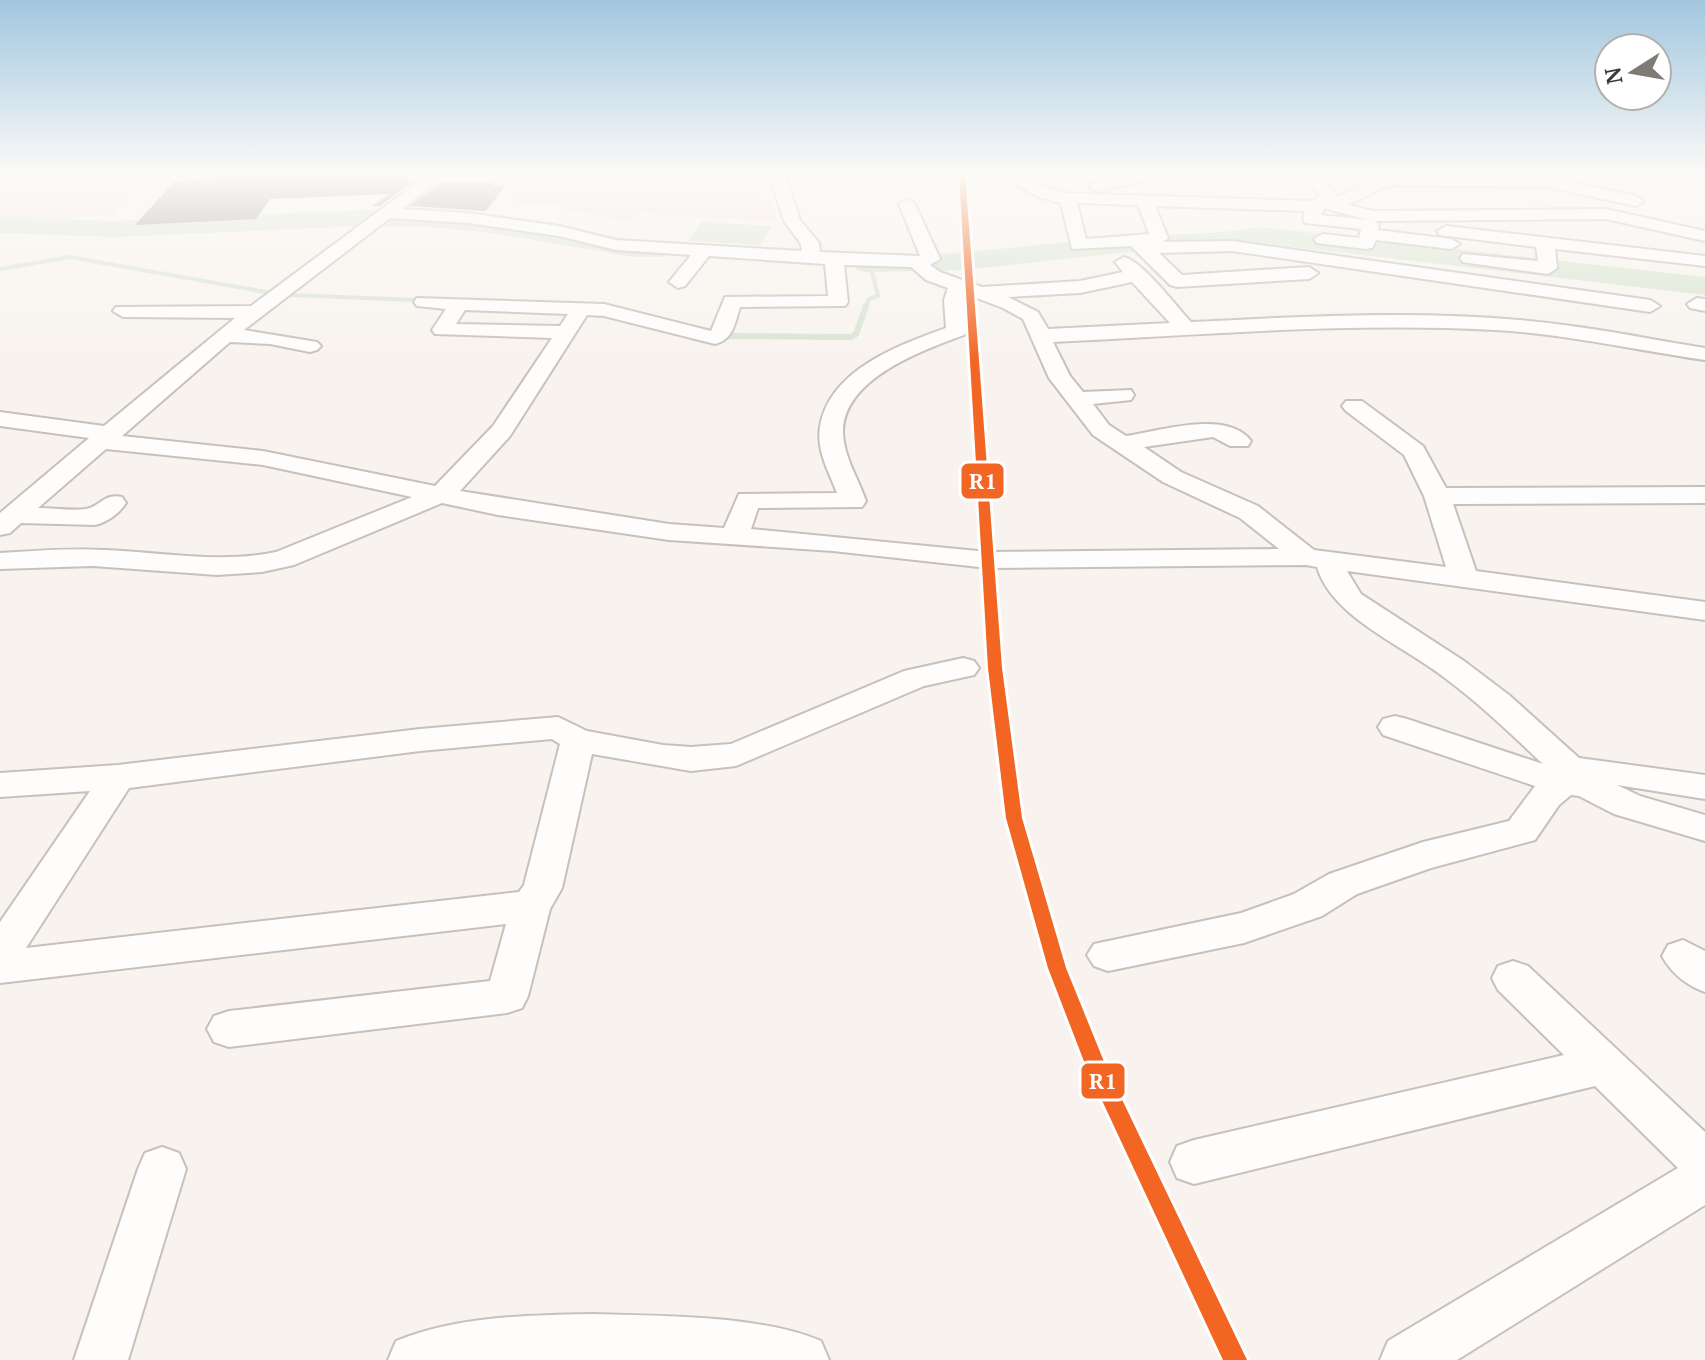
<svg xmlns="http://www.w3.org/2000/svg" width="1705" height="1360" font-family="'PT Serif',serif">
  <rect width="100%" height="100%" fill="#f8f3ee"/>
  <g fill="#f3e4e4">
    <polygon points="154,173 112,214 48,220 0,217 0,174"/>
    <polygon points="531,173 766,173 767,185 759,189 759,198 771,198 778,222 641,213 630,222 560,208 561,204 516,204 508,200"/>
  </g>
  <polygon fill="#d8e4d1" points="702,222 772,226 760,245 688,241"/>
  <g fill="none" stroke-linecap="round" stroke-linejoin="round">
    <g stroke="#d8e4d1" stroke-width="4">
      <polyline points="0,269 70,257 271,293"/>
      <polyline points="291,295 417,300"/>
      <polyline points="866,308 869,299 878,296 872,272 882,265"/>
    </g>
    <polyline stroke="#d8e4d1" stroke-width="6" points="723,336 851,337 856,334 866,306"/>
    <g fill="#d8e4d1" fill-rule="evenodd">
      <polygon points="364,210 478,215 654,243 664,245 667,251 664,257 634,257 494,233 429,227 364,226 114,237 0,233 0,217 114,221"/>
      <path d="M1260,227l445,50v18l-445,-52 -52,6 -89,4 -157,17 -95,2 -10,-2 -4,-6 4,-6 10,-2c85,1 168,-12 252,-19 47,-4 94,-1 141,-10z"/>
    </g>
  </g>
  <g fill="#9e9895">
    <polygon points="224,173 288,173 285,177 413,173 404,183 412,182 380,206 372,206 390,194 270,199 256,219 135,225 175,181 218,179"/>
    <polygon points="440,183 495,183 492,186 505,186 486,211 410,206"/>
  </g>
  <g fill="none" stroke-linecap="round" stroke-linejoin="round">
    <g stroke="#c6c1bc" stroke-width="4">
      <g id="street">
        <path d="M430,173h17l-45,36 66,4 91,13 57,14 186,11 -1,-7 -17,-23 -15,-48h15l16,47 19,23 1,9 100,4 -21,-52 8,-5 8,5 25,55 -10,6 10,7 42,15 98,-6 43,-9 -8,-10 9,-5c18,4 52,49 67,65 109,-5 219,-12 328,-2 62,5 124,18 186,28v12c-70,-10 -139,-26 -210,-30 -147,-8 -295,5 -442,12l17,34 13,16 48,-2 3,5 -3,5 -38,4 16,21 17,11c33,-5 102,-27 125,5l-3,5h-18l-17,-9 -69,10 37,25 77,34 56,44 132,17 -22,-71 -20,-41 -58,-44 -4,-5 4,-5h16l61,45 23,42 259,-1v16l-252,1 23,67 229,31v18l-358,-49 14,23 103,67 45,34 70,63 126,17v24l-88,-14 23,11 65,19v26l-91,-27 -35,-18 -8,-1 -12,10 -24,35 -104,28 -74,26 -35,22 -78,27 -136,28 -14,-5 -7,-11 7,-11 147,-31 53,-19 35,-20 94,-32 86,-21 26,-35 -152,-51 -5,-8 5,-8 12,-3 12,3 136,45c-32,-30 -63,-60 -98,-86 -40,-32 -113,-60 -128,-111l-11,-2 -318,3 -155,-17 -164,-11 -171,-25 -56,-12 -148,62 -32,7 -45,3 -124,-9 -93,3v-16c35,-2 70,-5 105,-3 57,2 114,14 171,2l136,-55 -149,-32 -157,-16 -68,59c15,0 33,3 48,1 15,-3 18,-16 36,-12l4,6c-7,11 -19,19 -31,22l-74,-2 -11,10 -10,2v-22l89,-75 -89,-12v-14l104,14 131,-108 -112,-1 -10,-6 3,-4 135,-1zM390,218l78,5 91,13 57,14 75,5 -22,27 9,6 7,-2 24,-30 116,8 3,32 -103,1 -14,34 -107,-27 -187,-6 -3,4 3,4 29,3 -14,21 3,4 117,4 -59,88 -58,60 -172,-35 -141,-15 108,-94 40,2 40,8 7,-2 4,-4 -4,-4 -73,-12zM844,265l67,2 15,13 22,8 -4,12 2,28c-47,17 -117,42 -126,99 -4,23 9,45 17,66l-98,1 -15,34 -55,-4 -209,-33 50,-55 77,-121 17,1 111,28c18,-4 20,-21 25,-37l105,-1 3,-4zM1132,282l38,41 -122,6 -10,-17 -30,-15 72,-4zM966,294l37,14 20,11 26,59 44,57 70,47 77,36 39,31 -291,3 -237,-23 7,-21 104,-1 4,-6c-8,-23 -23,-45 -23,-71 2,-52 80,-80 121,-95l3,-4zM465,310l103,4 -8,12 -104,-2z"/>
        <path d="M992,173h19l51,20 250,8 8,-5 -15,-18 8,-5 5,2 20,22 33,-16 -11,-3 -1,-5 188,4 89,19 8,5 -8,5 -89,-19 -158,-2 -41,20 26,6 232,-2 99,22v10l-99,-22 -231,2 4,4 -1,5 73,9 9,5 -9,5 -75,-9 -4,8 -6,1 -49,-6 -3,-4 9,-5 36,4 2,-9 -56,-6 -2,-4 2,-8 -150,-5 13,32 -5,4 69,-1 418,59 10,6 -10,6 -418,-61 -73,2 23,22 127,-8 9,6 -9,6 -132,8 -7,-2 -39,-39 -59,3 -11,-46 -22,-6zM1077,203l61,2 11,29 -63,5zM1325,207l2,2 42,11 -48,-5z"/>
        <polygon points="1140,173 1168,173 1165,176 1097,192 1089,187 1091,184"/>
        <polygon points="1446,226 1705,256 1705,266 1555,249 1557,268 1548,274 1469,263 1463,262 1460,258 1463,254 1538,261 1536,247 1440,235 1437,231"/>
        <polygon points="1697,298 1705,299 1705,311 1690,308 1687,304"/>
        <path d="M963,658l11,3 5,7 -5,7 -50,11 -188,80 -45,5 -99,-17 -30,134 -12,21 -22,87 -6,12 -15,5 -278,34 -15,-5 -7,-13 7,-13 15,-5 261,-30 16,-57 -506,59v-61l90,-131 -90,6v-24l118,-8 302,-36 138,-12 29,14 76,14 28,2 40,-3 173,-73zM552,739l8,5 -36,141 -5,7 -493,56 103,-160 291,-37z"/>
        <path d="M1683,940l22,11v41c-19,-7 -33,-18 -43,-36l6,-11z"/>
        <polygon points="1513,961 1528,966 1705,1132 1705,1205 1457,1360 1380,1360 1388,1341 1678,1168 1595,1086 1194,1184 1177,1178 1170,1162 1177,1146 1194,1140 1564,1055 1498,990 1492,978 1498,966"/>
        <polygon points="162,1147 179,1153 186,1169 128,1360 74,1360 138,1169 145,1153"/>
        <path d="M594,1314c67,2 166,1 227,27l8,19h-441l8,-19c61,-25 133,-26 198,-27z"/>
      </g>
    </g>
    <use href="#street" fill="#fefdfc" fill-rule="evenodd"/>
    <g stroke="#fff" stroke-width="6">
      <polygon id="rail-1" points="959,173 965,173 1002,668 1022,818 1066,968 1105,1064 1247,1360 1223,1360 1085,1064 1048,968 1006,818 988,668"/>
    </g>
    <use href="#rail-1" fill="#f26522" fill-rule="evenodd"/>
  </g>
  <linearGradient id="sky" x2="0" y2="1"><stop stop-color="#a1c7df"/><stop offset="0.48" stop-color="#fcfaf7"/><stop offset="1" stop-color="#fcfaf7" stop-opacity="0"/></linearGradient>
  <rect width="1705" height="363" fill="url(#sky)"/>
  <g stroke="#fff" stroke-width="3">
    <rect x="960" y="462" width="45" height="38" rx="8" fill="#f26522"/>
    <rect x="1080" y="1062" width="46" height="38" rx="8" fill="#f26522"/>
  </g>
  <g font-size="22" text-anchor="middle" font-weight="bold" fill="#fff">
    <text x="983" y="489">R1</text>
    <text x="1103" y="1089">R1</text>
  </g>
  <g transform="translate(1633 72) rotate(259)"><circle r="38" fill="#ffffff" stroke="#b2b0ad" stroke-width="2"/>
  <path d="M0-6L14 30L0 20L-14 30Z" fill="#807a74"/>
  <text y="-12" font-size="22" font-weight="bold" text-anchor="middle" fill="#3f3933">N</text>
  </g>
</svg>
